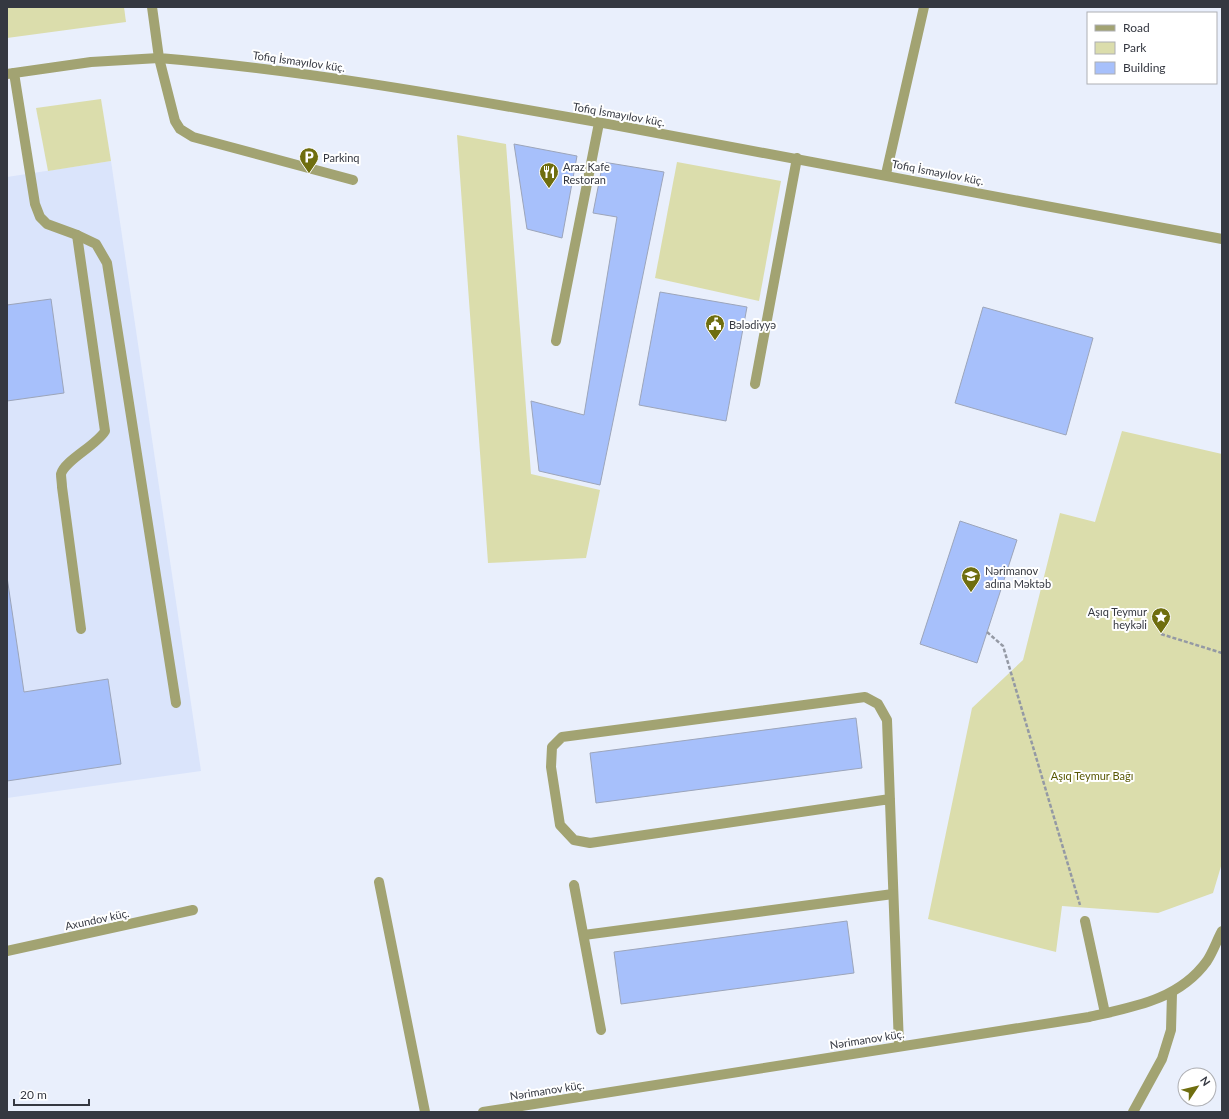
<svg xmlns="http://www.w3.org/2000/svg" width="1229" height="1119" font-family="Lato,sans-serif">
  <rect width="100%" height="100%" fill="#e9effc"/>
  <polygon fill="#dae4fb" points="111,161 201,771 7,798 7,177"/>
  <g fill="#dbddac">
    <polygon points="7,7 124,7 126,22 7,38"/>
    <polygon points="101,99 111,161 48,171 36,108"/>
    <polygon points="457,135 506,144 531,474 600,490 586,558 488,563"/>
    <polygon points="677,162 781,181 759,301 655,278"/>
    <polygon points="1122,431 1222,454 1222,863 1213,893 1158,913 1062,906 1056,952 928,919 972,708 1023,660 1060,513 1095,522"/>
  </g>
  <g fill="#a7c0fb" stroke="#9ca5ba">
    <polygon points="514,144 577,156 562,238 527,229"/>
    <polygon points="603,162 664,172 600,485 539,471 531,401 584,415 617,217 593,213"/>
    <polygon points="660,292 747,307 726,421 639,405"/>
    <polygon points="51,299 64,393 7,401 7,305"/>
    <polygon points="983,307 1093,338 1066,435 955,403"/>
    <polygon points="960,521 1017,540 977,663 920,644"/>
    <polygon points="7,577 24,692 108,679 121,764 7,781"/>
    <polygon points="856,718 862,768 596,803 590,753"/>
    <polygon points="847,921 854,973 621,1004 614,952"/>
  </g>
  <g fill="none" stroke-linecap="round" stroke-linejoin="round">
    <g stroke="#9499a4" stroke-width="2.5" stroke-dasharray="4 2" stroke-linecap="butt">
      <polyline points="987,632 1003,646 1080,905"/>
      <polyline points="1161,634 1222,653"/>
    </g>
    <g stroke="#a2a372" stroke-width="10">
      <polyline points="159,58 175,121 180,129 193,137 353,180"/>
      <polyline points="14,73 35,204 40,217 47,224 77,235 96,244 107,263 176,703"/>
      <path d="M77,235l28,196c-9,15 -40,29 -44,43 0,4 1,9 1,13l19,142"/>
      <polyline points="556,341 599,123"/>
      <polyline points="755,384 797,158"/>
      <polyline points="890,799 590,843 574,840 560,825 551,767 552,747 562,737 865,697 878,704 887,720 899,1046"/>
      <polyline points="379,882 425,1112"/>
      <polyline points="574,885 601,1030"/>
      <polyline points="1085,921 1105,1013"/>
      <polyline points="584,935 893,894"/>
    </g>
    <g stroke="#a2a372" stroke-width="10">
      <polyline points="7,74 91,62 159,58"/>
      <polyline points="886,174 924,7"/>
      <polyline points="7,951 193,910"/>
      <polyline points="1133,1112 1162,1059 1171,1030 1172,993"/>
    </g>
    <g stroke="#a2a372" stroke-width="10">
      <path d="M152,7l7,51c156,13 312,42 466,69 199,36 398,74 597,112"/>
      <path d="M483,1112l606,-95c44,-10 90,-17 118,-56 6,-9 10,-21 15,-30"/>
    </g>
  </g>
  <defs>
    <g id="parking-pin" transform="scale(1)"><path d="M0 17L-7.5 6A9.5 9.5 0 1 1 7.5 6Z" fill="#6f6e0f" stroke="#fff"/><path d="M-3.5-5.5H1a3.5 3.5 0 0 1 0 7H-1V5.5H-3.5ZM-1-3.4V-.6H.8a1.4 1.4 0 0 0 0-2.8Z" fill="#fff"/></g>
    <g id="restaurant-pin" transform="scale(1)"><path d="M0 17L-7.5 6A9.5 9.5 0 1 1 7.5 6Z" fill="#6f6e0f" stroke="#fff"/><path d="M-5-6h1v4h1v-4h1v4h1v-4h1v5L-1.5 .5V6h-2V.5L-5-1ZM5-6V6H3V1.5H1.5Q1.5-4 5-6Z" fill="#fff"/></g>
    <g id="civic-pin" transform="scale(1)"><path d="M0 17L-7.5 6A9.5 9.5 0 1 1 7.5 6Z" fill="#6f6e0f" stroke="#fff"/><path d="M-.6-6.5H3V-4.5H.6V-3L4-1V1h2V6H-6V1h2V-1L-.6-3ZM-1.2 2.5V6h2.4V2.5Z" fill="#fff"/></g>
    <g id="school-pin" transform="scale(1)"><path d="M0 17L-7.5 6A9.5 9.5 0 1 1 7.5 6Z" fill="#6f6e0f" stroke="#fff"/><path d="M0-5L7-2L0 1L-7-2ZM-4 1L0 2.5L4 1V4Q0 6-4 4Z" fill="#fff"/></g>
    <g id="sight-pin" transform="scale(1)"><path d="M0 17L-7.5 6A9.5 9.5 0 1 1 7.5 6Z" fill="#6f6e0f" stroke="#fff"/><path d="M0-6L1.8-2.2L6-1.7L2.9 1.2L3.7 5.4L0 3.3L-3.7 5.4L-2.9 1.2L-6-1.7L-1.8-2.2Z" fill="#fff"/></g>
  </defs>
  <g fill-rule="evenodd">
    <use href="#parking-pin" x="309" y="157"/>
    <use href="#restaurant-pin" x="549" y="172"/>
    <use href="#civic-pin" x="715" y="324"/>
    <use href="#school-pin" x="971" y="576"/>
    <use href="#sight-pin" x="1161" y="617"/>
  </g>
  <g text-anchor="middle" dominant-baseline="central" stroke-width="4" stroke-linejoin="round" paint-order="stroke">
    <g font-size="11" fill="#353841" stroke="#fff">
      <text transform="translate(299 61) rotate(8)">Tofiq İsmayılov küç.</text>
      <text transform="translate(619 114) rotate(10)">Tofiq İsmayılov küç.</text>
      <text transform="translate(938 172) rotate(11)">Tofiq İsmayılov küç.</text>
      <text transform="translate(97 919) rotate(-12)">Axundov küç.</text>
      <text transform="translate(867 1039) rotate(-9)">Nərimanov küç.</text>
      <text transform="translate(547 1090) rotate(-9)">Nərimanov küç.</text>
    </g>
    <g font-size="11" fill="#353841" stroke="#fff" text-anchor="start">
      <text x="323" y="157">Parkinq</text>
      <text x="563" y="166">Araz Kafe<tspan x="563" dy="13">Restoran</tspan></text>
      <text x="729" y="324">Bələdiyyə</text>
      <text x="985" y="570">Nərimanov<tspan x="985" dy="13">adına Məktəb</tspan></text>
      <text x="1147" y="611" text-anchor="end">Aşıq Teymur<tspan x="1147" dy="13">heykəli</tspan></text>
    </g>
    <g font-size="11" fill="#595804" stroke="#fff">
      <text x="1092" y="775">Aşıq Teymur Bağı</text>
    </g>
  </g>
  <rect width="1229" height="1119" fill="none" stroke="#353841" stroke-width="16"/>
  <rect x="1087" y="12" width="130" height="72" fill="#ffffff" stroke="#aeafb3"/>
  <rect x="1095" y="25" width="20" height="6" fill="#a2a372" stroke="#aeafb3"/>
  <text x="1123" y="32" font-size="12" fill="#353841">Road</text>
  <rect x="1095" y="42" width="20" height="12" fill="#dbddac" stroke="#aeafb3"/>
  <text x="1123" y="52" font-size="12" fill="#353841">Park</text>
  <rect x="1095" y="62" width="20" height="12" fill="#a7c0fb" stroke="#aeafb3"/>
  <text x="1123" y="72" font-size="12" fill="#353841">Building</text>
  <g transform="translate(1197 1087) rotate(55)"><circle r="19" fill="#ffffff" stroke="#aeafb3"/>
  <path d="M0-3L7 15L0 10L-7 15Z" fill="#6f6e0f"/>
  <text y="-6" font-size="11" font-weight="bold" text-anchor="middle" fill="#353841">N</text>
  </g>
  <path d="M14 1099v6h75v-6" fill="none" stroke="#353841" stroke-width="2"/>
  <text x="20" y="1099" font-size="12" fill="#353841" stroke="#ffffff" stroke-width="3" paint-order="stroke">20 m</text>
</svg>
